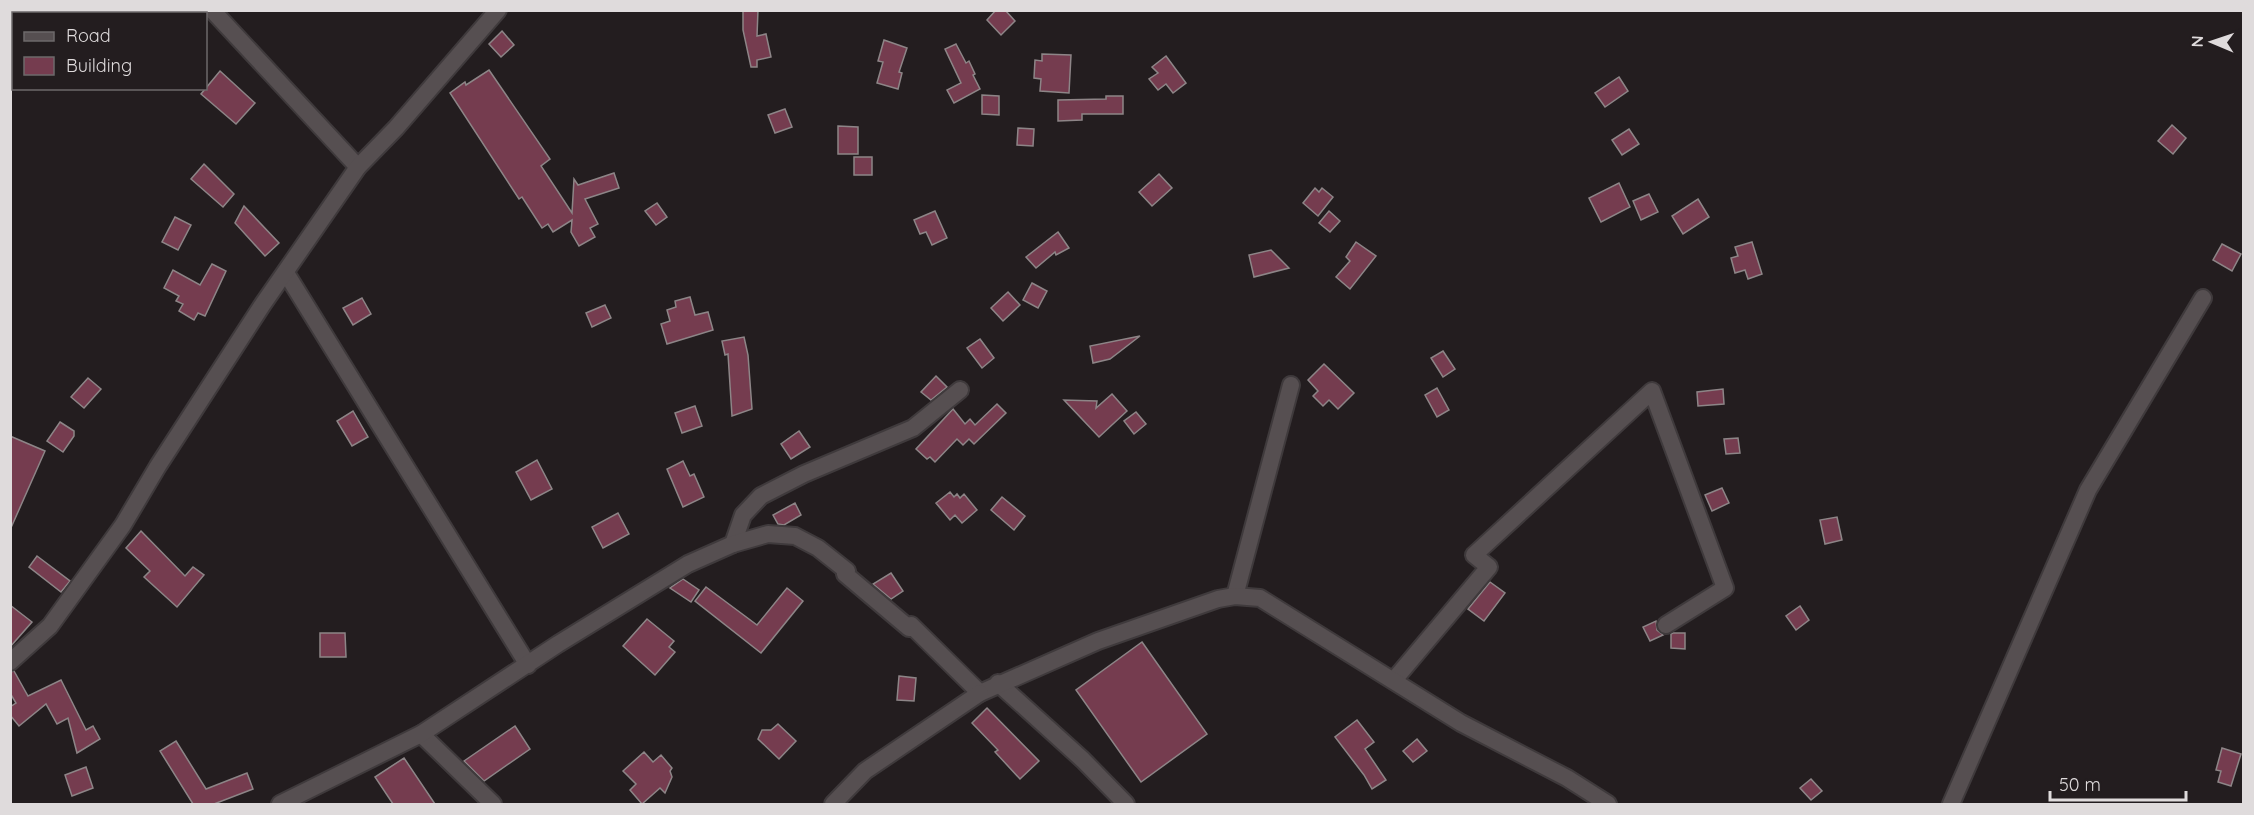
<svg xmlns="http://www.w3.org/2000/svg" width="2254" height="815" font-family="Quicksand,sans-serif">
  <rect width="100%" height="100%" fill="#231d1f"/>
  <g fill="#753c4f" stroke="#8d8587" stroke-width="1.5">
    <polygon points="743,10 758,10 757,36 766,34 771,57 757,60 757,67 751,67 743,30"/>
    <polygon points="996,10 1005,10 1015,21 1001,35 987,20"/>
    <polygon points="502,31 514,45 501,57 489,44"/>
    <polygon points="884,40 907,48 899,72 902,73 898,89 877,83 883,62 878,61"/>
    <polygon points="956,44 966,63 969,61 975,74 973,75 980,89 954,103 947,90 961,83 945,49"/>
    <polygon points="1042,54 1071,55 1069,93 1040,91 1041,79 1034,78 1035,60 1042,61"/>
    <polygon points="1166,56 1186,83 1173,93 1166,84 1158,90 1149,79 1158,73 1152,67"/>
    <polygon points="489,70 550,159 541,166 572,213 574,179 578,185 614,173 619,188 585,199 598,224 590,228 595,237 579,246 571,232 572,220 553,232 548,224 542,228 522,197 519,199 450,93 465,82 466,85"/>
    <polygon points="220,71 255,103 236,124 201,94"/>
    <polygon points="1619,77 1628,91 1605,107 1595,93"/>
    <polygon points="982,95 999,96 999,115 982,114"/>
    <polygon points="1106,96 1123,96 1123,114 1082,114 1082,120 1058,121 1058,100 1106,99"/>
    <polygon points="785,109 792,127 775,133 768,115"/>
    <polygon points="2172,125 2186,138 2173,154 2158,141"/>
    <polygon points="838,126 858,127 858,154 838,154"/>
    <polygon points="1018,128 1034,129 1033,146 1017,145"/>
    <polygon points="1629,129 1639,144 1622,155 1612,140"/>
    <rect x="854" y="157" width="18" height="18"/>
    <polygon points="204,164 234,194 223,207 191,179"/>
    <polygon points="1159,174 1172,188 1152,206 1139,192"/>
    <polygon points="1619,183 1630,207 1601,222 1589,198"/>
    <polygon points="1315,188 1319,192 1322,188 1333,197 1318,216 1303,203"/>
    <polygon points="1649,194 1658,212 1641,220 1633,201"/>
    <polygon points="1698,199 1709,217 1683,234 1672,216"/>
    <polygon points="657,203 667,217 656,225 645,211"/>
    <polygon points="244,206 279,243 265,256 235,223"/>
    <polygon points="935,211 947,238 932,245 926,232 920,234 914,220"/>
    <polygon points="1329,211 1340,221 1330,232 1319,223"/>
    <polygon points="175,217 191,225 178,250 162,242"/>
    <polygon points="1058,232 1069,248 1056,255 1055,252 1036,268 1026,257"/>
    <polygon points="1356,242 1376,256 1350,289 1336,277 1350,261 1346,257"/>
    <polygon points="1752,242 1762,274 1748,279 1745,270 1735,273 1731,258 1738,256 1735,247"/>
    <polygon points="2222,244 2241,254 2232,271 2213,260"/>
    <polygon points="1271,250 1289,268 1254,277 1249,255"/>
    <polygon points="212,264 226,271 205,316 198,313 194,320 179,311 183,304 176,301 179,296 164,288 173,270 200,285"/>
    <polygon points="1032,283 1047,291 1038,308 1023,300"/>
    <polygon points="1008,292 1020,305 1003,321 991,308"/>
    <polygon points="690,297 695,315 708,312 713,330 667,344 661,324 670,321 667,310 676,307 675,301"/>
    <polygon points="362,298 371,314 353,325 343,308"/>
    <polygon points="605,305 611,318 592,327 586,313"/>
    <polygon points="1140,336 1110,359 1093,363 1090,346"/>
    <polygon points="744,337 748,355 752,409 732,416 728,354 725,355 722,341"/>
    <polygon points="980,339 994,358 982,368 967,348"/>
    <polygon points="1443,351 1455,369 1443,377 1431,358"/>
    <polygon points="1324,364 1354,393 1338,409 1329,400 1323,406 1313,396 1318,391 1308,380"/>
    <polygon points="936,376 947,387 931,400 921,392"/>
    <polygon points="88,378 101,389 84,408 71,397"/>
    <polygon points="1437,388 1449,410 1437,417 1425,395"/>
    <polygon points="1723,389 1724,404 1698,406 1697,392"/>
    <polygon points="1112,394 1127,411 1099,437 1064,400 1097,401 1096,408"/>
    <polygon points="997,404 1006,413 974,444 969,439 963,445 957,439 935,462 930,457 927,459 916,449 953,409 965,424 970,419 975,425"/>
    <polygon points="695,406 702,426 682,433 675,413"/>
    <polygon points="353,411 368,437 352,446 337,421"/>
    <polygon points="1136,412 1146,424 1134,434 1124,421"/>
    <polygon points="60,422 74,431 74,436 63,452 47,441"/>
    <polygon points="799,431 810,447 791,459 781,444"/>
    <polygon points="10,436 45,451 10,530"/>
    <polygon points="1738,438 1740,453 1726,454 1724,439"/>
    <polygon points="537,460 552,489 531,500 516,472"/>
    <polygon points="683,461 690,476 694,474 704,497 683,507 667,469"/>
    <polygon points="1722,488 1729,503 1712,511 1705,495"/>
    <polygon points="950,492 954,497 957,494 960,498 964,494 977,510 962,523 955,515 950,520 936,503"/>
    <polygon points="1002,497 1025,516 1014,530 991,510"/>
    <polygon points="795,503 801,515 784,525 778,524 773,515"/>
    <polygon points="618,513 629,534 603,548 592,527"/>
    <polygon points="1837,517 1842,540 1825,544 1820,520"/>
    <polygon points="141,531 185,576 193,567 204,575 177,607 144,577 150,571 126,548"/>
    <polygon points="37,556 70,581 61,592 29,567"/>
    <polygon points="891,573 903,591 891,599 873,584"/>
    <polygon points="683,579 699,590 691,602 670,588"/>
    <polygon points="1490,582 1505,593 1484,621 1468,609"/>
    <polygon points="706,587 757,625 787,588 803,601 761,653 695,601"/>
    <polygon points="10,605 32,622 10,647"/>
    <polygon points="1800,606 1809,620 1796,630 1786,616"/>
    <polygon points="647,619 674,641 669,647 675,652 655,675 623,646"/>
    <polygon points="1656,621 1657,630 1663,635 1650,641 1643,627"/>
    <polygon points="320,633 345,633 346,657 320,657"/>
    <polygon points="1673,633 1685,633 1685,649 1671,648 1671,634"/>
    <polygon points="1142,642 1207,734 1141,782 1076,690"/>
    <polygon points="14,671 28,696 61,680 86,730 93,726 100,739 77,753 68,718 57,724 46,704 19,726 10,715 10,707 16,703 10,693 10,672"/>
    <polygon points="899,676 916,678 914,701 897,700"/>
    <polygon points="987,708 1039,761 1020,779 995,752 998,750 972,723"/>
    <polygon points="1357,720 1374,742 1365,749 1386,780 1372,789 1364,775 1335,737"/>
    <polygon points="778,724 796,741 779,759 758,739 762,730 771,730"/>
    <polygon points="515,726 530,749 484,781 464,761"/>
    <polygon points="1417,739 1427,751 1413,762 1403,751"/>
    <polygon points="176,741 206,789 247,773 253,789 214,804 193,804 160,751"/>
    <polygon points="2222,748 2241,754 2231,786 2218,782 2221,771 2216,770"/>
    <polygon points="644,752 653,762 661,755 672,768 670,771 672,777 665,793 660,788 642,804 630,790 636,784 623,771"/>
    <polygon points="404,758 435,804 393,804 375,777"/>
    <polygon points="86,767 93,788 72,796 65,775"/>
    <polygon points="1811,779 1822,791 1811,800 1800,788"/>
  </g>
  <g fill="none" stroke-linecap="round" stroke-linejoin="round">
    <g stroke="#3f3a3c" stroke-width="20">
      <g id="minor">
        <polyline points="212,10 358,167"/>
        <polyline points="286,273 528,665"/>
        <polyline points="733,544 743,515 761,496 804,474 913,428 960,390"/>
        <polyline points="1235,596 1291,385"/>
        <polyline points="10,662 50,626 123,525 158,466 263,304 358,167 396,128 498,10"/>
        <polyline points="1394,680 1489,567 1474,555 1652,391 1725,588 1666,625"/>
        <polyline points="998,683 1083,760 1126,804"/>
        <polyline points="421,734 493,804"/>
        <polyline points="280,804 421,734 558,644 688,564 733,544 768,534 795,536 818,548 847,571 845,574 909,628 911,625 980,693 1098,641 1218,599 1235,596 1260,598 1461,723 1567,778 1608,804"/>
        <polyline points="833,804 865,771 980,693"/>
        <polyline points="1951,804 2088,490 2203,298"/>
      </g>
    </g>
    <use href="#minor" stroke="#564f51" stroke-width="16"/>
  </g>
  <rect width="2254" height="815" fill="none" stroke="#dfdbdc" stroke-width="24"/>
  <rect x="12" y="12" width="195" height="78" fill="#231d1f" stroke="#6e696b" stroke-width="1.5"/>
  <rect x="24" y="32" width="30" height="9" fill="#564f51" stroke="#6e696b" stroke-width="1.5"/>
  <text x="66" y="42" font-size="18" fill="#dfdbdc">Road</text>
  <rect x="24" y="57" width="30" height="18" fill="#753c4f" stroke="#6e696b" stroke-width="1.5"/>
  <text x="66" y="72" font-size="18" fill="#dfdbdc">Building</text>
  <g transform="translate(2212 42) rotate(272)" stroke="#231d1f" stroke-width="4.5" paint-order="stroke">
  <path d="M0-4.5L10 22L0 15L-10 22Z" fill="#dfdbdc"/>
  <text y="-9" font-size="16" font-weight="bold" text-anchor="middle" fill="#dfdbdc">N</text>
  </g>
  <path d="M2050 791v9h136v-9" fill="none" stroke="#dfdbdc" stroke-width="3"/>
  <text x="2059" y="791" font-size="18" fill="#dfdbdc" stroke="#231d1f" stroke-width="4.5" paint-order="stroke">50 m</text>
</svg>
